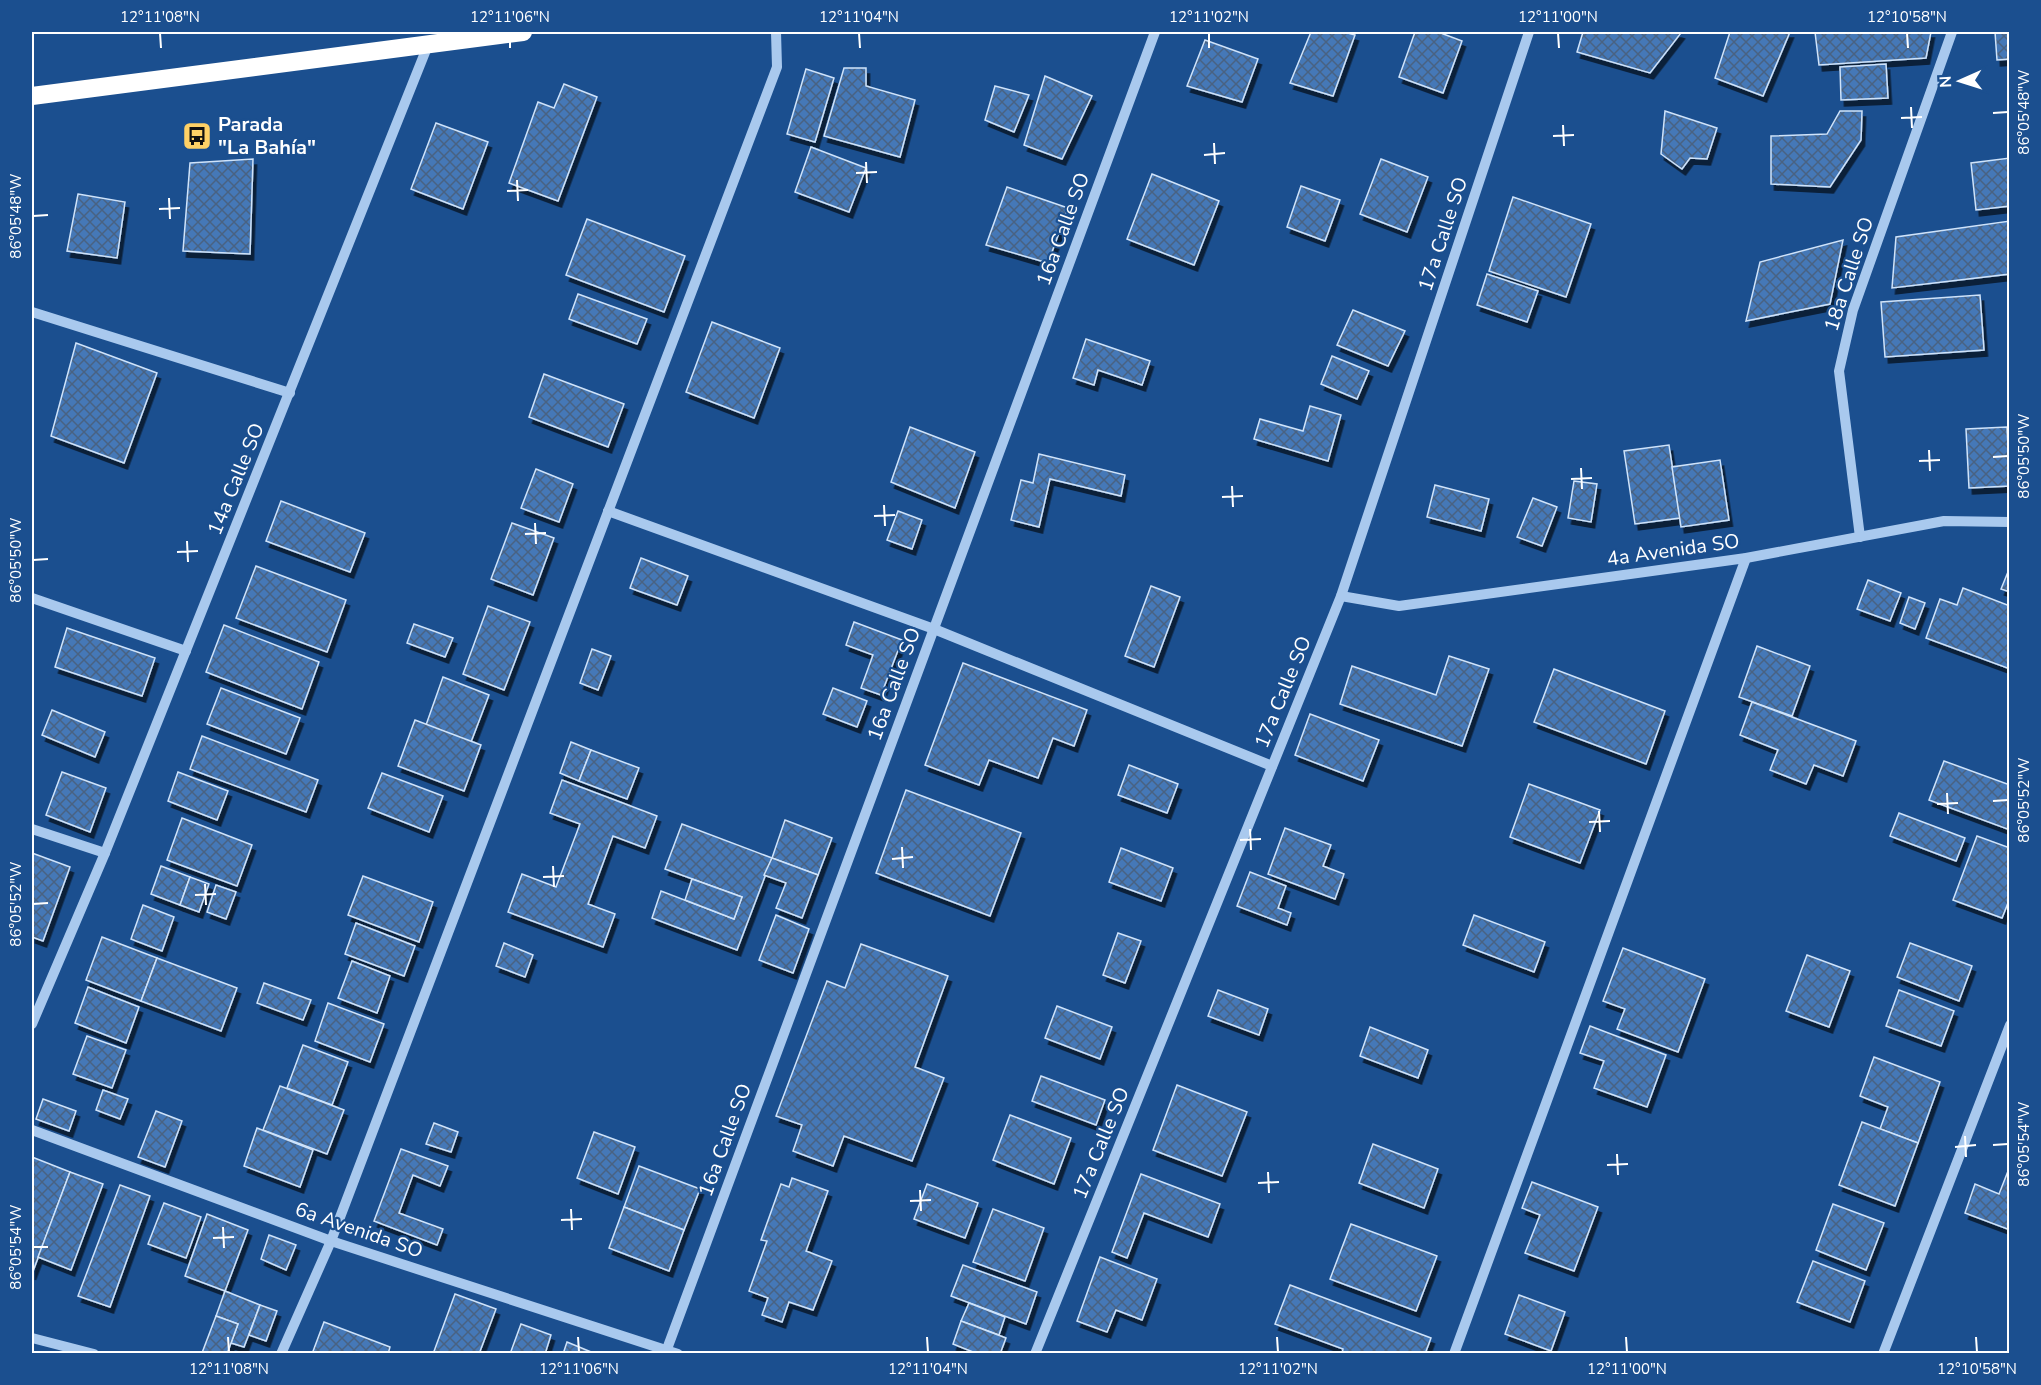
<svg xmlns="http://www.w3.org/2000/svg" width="2041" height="1385" font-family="'Nunito Sans',sans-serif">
  <defs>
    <pattern id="building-cross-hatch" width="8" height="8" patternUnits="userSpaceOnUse" patternTransform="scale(1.5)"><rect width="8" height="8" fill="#4478b7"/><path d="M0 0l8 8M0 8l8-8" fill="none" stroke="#486282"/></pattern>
    <filter id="shadow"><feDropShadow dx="3.5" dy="6" stdDeviation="0" flood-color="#0009"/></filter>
  </defs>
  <rect width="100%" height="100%" fill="#1b4f8f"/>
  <g fill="url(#building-cross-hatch)" stroke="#cfe3fa" stroke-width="1.5" filter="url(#shadow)">
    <polygon points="1311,32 1344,32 1355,35 1333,96 1290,83"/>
    <polygon points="1415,32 1438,32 1462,41 1443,93 1399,77"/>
    <polygon points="1583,32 1678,32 1681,33 1650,73 1577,52"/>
    <polygon points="1730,32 1790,32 1763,96 1715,78"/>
    <polygon points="1815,32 1931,32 1926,58 1819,65"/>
    <polygon points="1995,32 2010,32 2010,59 1997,60"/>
    <polygon points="1205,40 1258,59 1242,102 1187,86"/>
    <polygon points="1886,64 1888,98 1841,100 1840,67"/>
    <polygon points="844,68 866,68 866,86 915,100 900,157 824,136"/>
    <polygon points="806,69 834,78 815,142 787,134"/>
    <polygon points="1045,76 1092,96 1062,159 1024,145"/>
    <polygon points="564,84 597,97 558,201 509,183 538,102 554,108"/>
    <polygon points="995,86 1029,95 1014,132 985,120"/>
    <polygon points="1665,111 1717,128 1707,159 1690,158 1682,169 1661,154"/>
    <polygon points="1840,111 1862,111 1861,140 1830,187 1771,184 1771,136 1827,134"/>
    <polygon points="436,123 488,142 463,209 411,189"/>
    <polygon points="811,147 866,168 849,212 795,192"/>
    <polygon points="2010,158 2010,206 1976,210 1971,163"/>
    <polygon points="253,159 250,254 183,251 190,163"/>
    <polygon points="1381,159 1428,177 1407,232 1360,214"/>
    <polygon points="1152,174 1219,201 1194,265 1127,239"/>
    <polygon points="1301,186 1340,200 1325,241 1287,227"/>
    <polygon points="1007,187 1068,208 1048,263 986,245"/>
    <polygon points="78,194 125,202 117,258 67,251"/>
    <polygon points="1513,197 1591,224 1566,297 1489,271"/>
    <polygon points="587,219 685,256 664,312 566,275"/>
    <polygon points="2010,221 2010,274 1892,288 1896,237"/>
    <polygon points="1843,240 1830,304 1746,321 1760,262"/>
    <polygon points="1487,274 1538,291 1527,322 1477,305"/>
    <polygon points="578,294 647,319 637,344 569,319"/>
    <polygon points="1980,295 1984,350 1885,357 1881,302"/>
    <polygon points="1353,310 1405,331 1388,366 1337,345"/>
    <polygon points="712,322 780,348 754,418 686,392"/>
    <polygon points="1086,339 1150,361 1142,385 1098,370 1094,385 1073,378"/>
    <polygon points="76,343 157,373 124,463 51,436"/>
    <polygon points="1332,356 1369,371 1357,399 1321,384"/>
    <polygon points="544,374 624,404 608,447 529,417"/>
    <polygon points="1310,406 1341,415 1328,461 1254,439 1260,419 1303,431"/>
    <polygon points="910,427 975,452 955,508 891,482"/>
    <polygon points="2007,427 2010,486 1969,488 1966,429"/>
    <polygon points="1669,445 1680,518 1635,524 1624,451"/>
    <polygon points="1039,454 1125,475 1121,496 1050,479 1039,527 1011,520 1021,480 1033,483"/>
    <polygon points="1720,460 1729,520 1681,527 1672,467"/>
    <polygon points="536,469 573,484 559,522 521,508"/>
    <polygon points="1574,481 1597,484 1591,522 1568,518"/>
    <polygon points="1435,485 1489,499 1481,531 1427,517"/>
    <polygon points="1533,498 1557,507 1542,546 1517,537"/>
    <polygon points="281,501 365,533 350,572 266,541"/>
    <polygon points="898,511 922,520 912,549 887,540"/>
    <polygon points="512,523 554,538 533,595 491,579"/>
    <polygon points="641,558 688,576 677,605 630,588"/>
    <polygon points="256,566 346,600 327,652 236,618"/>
    <polygon points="2010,567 2010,592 2001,589"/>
    <polygon points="1868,580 1901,593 1890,621 1857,609"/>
    <polygon points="1151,586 1180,597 1154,667 1125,656"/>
    <polygon points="1963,588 2010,606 2010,669 1926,638 1940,599 1957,605"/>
    <polygon points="1909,597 1925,603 1915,629 1900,623"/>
    <polygon points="488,606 530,622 504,690 463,674"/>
    <polygon points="854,622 902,640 881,695 861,688 873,655 846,645"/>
    <polygon points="414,624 453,638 445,657 407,643"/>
    <polygon points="224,625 319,662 302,709 206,672"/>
    <polygon points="67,628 155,658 142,696 55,667"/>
    <polygon points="1757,646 1810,666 1792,716 1739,697"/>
    <polygon points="592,649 611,656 598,690 580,683"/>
    <polygon points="1449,656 1489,669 1462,746 1340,704 1352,666 1436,695"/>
    <polygon points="963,663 1087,710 1074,746 1053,738 1038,778 989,760 979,785 925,765"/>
    <polygon points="1554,669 1665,711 1646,764 1534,722"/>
    <polygon points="443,677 489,695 471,742 426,725"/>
    <polygon points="221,688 300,718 286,754 207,724"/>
    <polygon points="833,688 867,701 857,727 823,714"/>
    <polygon points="1752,702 1856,741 1843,776 1814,765 1806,784 1770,770 1778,750 1740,735"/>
    <polygon points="52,710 105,732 95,757 42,735"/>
    <polygon points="1310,714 1379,740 1363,781 1295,755"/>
    <polygon points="415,720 481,745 464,791 398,766"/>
    <polygon points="202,736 318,780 306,812 190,769"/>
    <polygon points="571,742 591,750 579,781 560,773"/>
    <polygon points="591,750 639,768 627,799 579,781"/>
    <polygon points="1944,761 2010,785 2010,830 1929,800"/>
    <polygon points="1129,765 1178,784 1167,813 1118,795"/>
    <polygon points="62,772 106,788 90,832 46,815"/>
    <polygon points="178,772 228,791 217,820 168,801"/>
    <polygon points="382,773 443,796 429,832 368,808"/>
    <polygon points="562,780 657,816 645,848 613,836 588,904 615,914 603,947 508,912 522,874 556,887 580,824 550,813"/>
    <polygon points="1529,784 1600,810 1580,863 1510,837"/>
    <polygon points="906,790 1021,833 990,916 876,873"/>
    <polygon points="1899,813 1965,838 1956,861 1890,836"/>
    <polygon points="182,818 252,845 237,886 167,860"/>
    <polygon points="785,820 832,838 818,875 772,858"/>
    <polygon points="682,824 772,858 737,950 652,918 661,891 734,919 742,897 665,869"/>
    <polygon points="1285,828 1331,845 1323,866 1344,874 1335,899 1268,874"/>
    <polygon points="1977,836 2010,848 2010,898 2002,918 1953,900"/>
    <polygon points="1121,848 1173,868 1161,901 1109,882"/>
    <polygon points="32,853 70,867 43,941 32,937"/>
    <polygon points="772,858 818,875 802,918 776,908 786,883 764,875"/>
    <polygon points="161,866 190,877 180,905 151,894"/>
    <polygon points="1250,872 1286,886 1278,908 1291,913 1287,925 1237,906"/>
    <polygon points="363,876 433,902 419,942 348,915"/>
    <polygon points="190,877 209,884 199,912 180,905"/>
    <polygon points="692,879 742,897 734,919 685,900"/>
    <polygon points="216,885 236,892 226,919 207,912"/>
    <polygon points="143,905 174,917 162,951 131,939"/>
    <polygon points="776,915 809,929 793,973 759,960"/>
    <polygon points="1474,915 1545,942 1534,972 1463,945"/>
    <polygon points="356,923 415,946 404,976 345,954"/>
    <polygon points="1118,933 1141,941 1125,983 1103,975"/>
    <polygon points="102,937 157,958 141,1001 86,980"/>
    <polygon points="504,943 533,955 525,977 496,966"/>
    <polygon points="1910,943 1972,966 1959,1001 1897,977"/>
    <polygon points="861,944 948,976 915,1067 944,1078 912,1161 844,1136 833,1166 793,1151 802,1125 776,1116 827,981 845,988"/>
    <polygon points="1623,948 1705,979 1678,1052 1617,1029 1625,1009 1603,1001"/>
    <polygon points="1807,955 1850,971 1829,1027 1786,1011"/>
    <polygon points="157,958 237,988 221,1031 141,1001"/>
    <polygon points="352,961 390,976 377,1013 338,998"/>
    <polygon points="264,983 311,1000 303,1020 257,1003"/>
    <polygon points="88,987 139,1007 126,1043 75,1023"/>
    <polygon points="1218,990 1268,1009 1259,1035 1208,1016"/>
    <polygon points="1899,990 1954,1011 1941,1046 1886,1026"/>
    <polygon points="328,1003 384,1024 370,1062 315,1041"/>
    <polygon points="1057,1006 1112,1027 1100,1059 1045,1038"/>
    <polygon points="1590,1026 1666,1055 1647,1107 1594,1088 1604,1061 1580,1053"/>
    <polygon points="1370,1027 1428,1050 1418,1078 1360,1056"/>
    <polygon points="87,1036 126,1050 112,1088 73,1074"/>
    <polygon points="303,1045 348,1062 332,1105 287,1088"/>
    <polygon points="1874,1057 1940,1082 1918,1143 1880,1129 1888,1107 1860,1096"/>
    <polygon points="1041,1076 1105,1100 1096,1125 1032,1101"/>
    <polygon points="1177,1085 1247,1112 1222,1176 1153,1150"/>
    <polygon points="280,1086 344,1110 327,1154 263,1130"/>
    <polygon points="103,1090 128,1099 120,1119 96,1110"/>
    <polygon points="43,1099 76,1111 69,1131 36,1119"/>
    <polygon points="156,1111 182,1121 165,1167 138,1157"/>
    <polygon points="1010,1115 1071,1138 1054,1184 993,1160"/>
    <polygon points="1862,1122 1918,1143 1895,1206 1839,1185"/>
    <polygon points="434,1123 458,1132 451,1152 426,1144"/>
    <polygon points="257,1128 313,1150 300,1187 244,1166"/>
    <polygon points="594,1132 635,1147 618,1194 577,1178"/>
    <polygon points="1373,1144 1438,1169 1424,1208 1359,1183"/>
    <polygon points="401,1149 448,1166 440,1186 413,1175 399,1213 443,1229 437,1245 374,1221"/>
    <polygon points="32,1157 70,1172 32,1274"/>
    <polygon points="639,1166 700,1189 684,1230 624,1207"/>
    <polygon points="2010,1166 2010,1230 1965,1213 1975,1184 1999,1194"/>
    <polygon points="70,1172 103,1184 71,1270 38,1257"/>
    <polygon points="1141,1174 1220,1204 1208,1237 1144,1213 1127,1258 1112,1252"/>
    <polygon points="792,1178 828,1191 806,1251 832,1261 813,1310 789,1302 782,1322 762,1315 768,1298 749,1291 767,1241 761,1240 781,1184 789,1187"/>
    <polygon points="1532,1182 1598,1207 1574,1271 1525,1253 1540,1215 1522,1208"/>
    <polygon points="927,1184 978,1203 965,1238 914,1219"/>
    <polygon points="120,1185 150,1196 110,1307 78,1296"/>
    <polygon points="164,1203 201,1217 186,1258 148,1244"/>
    <polygon points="1833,1204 1884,1223 1866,1270 1816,1250"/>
    <polygon points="624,1207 684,1230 669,1271 609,1248"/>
    <polygon points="993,1209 1044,1228 1025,1281 973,1262"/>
    <polygon points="207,1214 248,1230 225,1291 185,1276"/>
    <polygon points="1351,1224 1437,1256 1416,1311 1330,1279"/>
    <polygon points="269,1235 296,1245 286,1270 261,1259"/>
    <polygon points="1100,1257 1157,1279 1142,1320 1116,1310 1107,1332 1077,1321"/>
    <polygon points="1813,1261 1865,1281 1850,1322 1797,1302"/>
    <polygon points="963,1265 1037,1292 1026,1324 951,1296"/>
    <polygon points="1290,1285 1431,1338 1425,1354 1342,1354 1343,1349 1275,1324"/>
    <polygon points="225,1291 260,1305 244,1347 231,1343 238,1324 216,1316"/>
    <polygon points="455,1294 496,1309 479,1354 433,1354"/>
    <polygon points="1519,1295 1565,1312 1551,1351 1505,1334"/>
    <polygon points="969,1303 1005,1317 999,1335 961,1321"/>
    <polygon points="260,1305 277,1311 266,1341 249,1335"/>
    <polygon points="216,1316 238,1324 227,1354 204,1354 202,1353"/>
    <polygon points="961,1321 1006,1338 1000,1354 978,1354 953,1344"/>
    <polygon points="324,1322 390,1347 388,1354 312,1354"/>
    <polygon points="521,1324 551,1335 545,1354 510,1354"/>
    <polygon points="567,1342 596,1354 563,1354"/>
  </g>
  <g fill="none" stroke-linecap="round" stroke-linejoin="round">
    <g stroke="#a9c9ee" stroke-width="10">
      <polyline points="32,312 290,393"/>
      <polyline points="608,511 934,629 1272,766"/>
      <polyline points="1860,537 1839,371 1853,310 1952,32"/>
      <polyline points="1341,596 1399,606 1746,558 1944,521 2010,522"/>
      <polyline points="32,598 186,651"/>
      <polyline points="32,829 105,853"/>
      <polyline points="32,1024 105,853 428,45"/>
      <polyline points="32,1130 331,1241 678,1354"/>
      <polyline points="32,1338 94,1354"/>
      <polyline points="667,1349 1155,32"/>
      <polyline points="281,1354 331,1241 777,67 776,32"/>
      <polyline points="1035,1354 1341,596 1529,32"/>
      <polyline points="1454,1354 1746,558"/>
      <polyline points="1883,1354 2010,1025"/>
    </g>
    <polyline stroke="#fff" stroke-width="18" points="32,96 523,32"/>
  </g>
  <path fill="none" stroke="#fff" stroke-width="2" d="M160,33l1,15M510,33v15M859,33l1,15M1209,33v15M1558,33l1,15M1907,33l1,15M1911,107l1,21M1993,113l15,-1M1901,118l21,-1M1563,125l1,21M1553,136l21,-1M1214,143l1,21M1204,155l21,-2M866,162l1,21M856,173l21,-1M517,180l1,21M507,191l21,-1M169,198l1,21M159,209l21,-1M33,216l15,-1M1929,450l1,21M1993,457l15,-1M1919,461l21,-1M1581,468l1,21M1571,479l21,-1M1232,486l1,21M1222,497l21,-1M884,505l1,21M874,516l21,-1M535,523l1,21M525,534l21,-1M187,541l1,21M177,552l21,-1M33,560l15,-1M1947,793l1,21M1993,801l15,-1M1937,804l21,-1M1599,811l1,21M1589,822l21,-1M1250,829l1,21M1240,840l21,-1M902,847l1,21M892,859l21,-2M553,866l1,21M543,877l21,-1M205,884l1,21M195,895l21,-1M33,904l15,-1M1965,1136l1,21M1993,1145l15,-1M1955,1147l21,-2M1617,1154l1,21M1607,1165l21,-1M1268,1172l1,21M1258,1183l21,-1M920,1190l1,21M910,1201l21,-1M571,1209l1,21M561,1220l21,-1M223,1227l1,21M213,1238l21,-1M33,1247h15M228,1337l1,15M578,1337l1,15M927,1337l1,15M1277,1337l1,15M1626,1337l1,15M1976,1337l1,15"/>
  <defs>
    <g id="bus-square" transform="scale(1.5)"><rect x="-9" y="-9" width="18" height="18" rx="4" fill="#ffd166" stroke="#1b4f8f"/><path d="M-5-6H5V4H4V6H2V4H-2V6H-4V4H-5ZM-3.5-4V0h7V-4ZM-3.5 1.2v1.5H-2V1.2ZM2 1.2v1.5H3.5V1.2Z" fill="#111"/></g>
  </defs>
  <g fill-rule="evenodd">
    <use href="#bus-square" x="197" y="136"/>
  </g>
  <g text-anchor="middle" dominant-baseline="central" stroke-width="4.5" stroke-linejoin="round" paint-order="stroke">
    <g font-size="20" font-weight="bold" fill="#fff" stroke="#1b4f8f" text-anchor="start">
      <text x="218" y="124">Parada<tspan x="218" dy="23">"La Bahía"</tspan></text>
    </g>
    <g font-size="20" fill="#fff" stroke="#1b4f8f">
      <text transform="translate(1063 229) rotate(-70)">16a Calle SO</text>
      <text transform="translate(1443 234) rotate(-72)">17a Calle SO</text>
      <text transform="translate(1849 274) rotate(-72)">18a Calle SO</text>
      <text transform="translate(236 479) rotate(-68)">14a Calle SO</text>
      <text transform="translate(1673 550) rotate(-8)">4a Avenida SO</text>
      <text transform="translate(894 684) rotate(-70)">16a Calle SO</text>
      <text transform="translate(1283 692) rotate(-68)">17a Calle SO</text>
      <text transform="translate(725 1140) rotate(-70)">16a Calle SO</text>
      <text transform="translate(1101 1143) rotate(-68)">17a Calle SO</text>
      <text transform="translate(359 1230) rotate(19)">6a Avenida SO</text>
    </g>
  </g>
  <rect width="2041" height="1385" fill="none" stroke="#1b4f8f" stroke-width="66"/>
  <g transform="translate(1960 81) rotate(267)" stroke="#1b4f8f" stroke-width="4.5" paint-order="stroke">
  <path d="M0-4.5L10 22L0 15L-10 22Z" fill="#ffffff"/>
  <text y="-9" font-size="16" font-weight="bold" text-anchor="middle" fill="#ffffff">N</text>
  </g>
  <rect x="33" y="33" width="1975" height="1319" fill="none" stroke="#fff" stroke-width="2"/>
  <g font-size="15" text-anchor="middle" fill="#fff">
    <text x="160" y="22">12°11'08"N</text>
    <text x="510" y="22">12°11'06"N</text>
    <text x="859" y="22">12°11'04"N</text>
    <text x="1209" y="22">12°11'02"N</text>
    <text x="1558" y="22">12°11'00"N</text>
    <text x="1907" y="22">12°10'58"N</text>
    <text transform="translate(2024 112) rotate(-90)" y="5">86°05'48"W</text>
    <text transform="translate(16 216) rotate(-90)" y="5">86°05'48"W</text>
    <text transform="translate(2024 456) rotate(-90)" y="5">86°05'50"W</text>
    <text transform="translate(16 560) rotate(-90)" y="5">86°05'50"W</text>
    <text transform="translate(2024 800) rotate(-90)" y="5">86°05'52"W</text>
    <text transform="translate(16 904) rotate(-90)" y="5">86°05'52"W</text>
    <text transform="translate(2024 1144) rotate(-90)" y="5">86°05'54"W</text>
    <text transform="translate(16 1247) rotate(-90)" y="5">86°05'54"W</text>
    <text x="229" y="1374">12°11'08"N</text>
    <text x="579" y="1374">12°11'06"N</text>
    <text x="928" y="1374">12°11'04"N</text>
    <text x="1278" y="1374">12°11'02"N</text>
    <text x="1627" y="1374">12°11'00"N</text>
    <text x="1977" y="1374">12°10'58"N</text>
  </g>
</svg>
